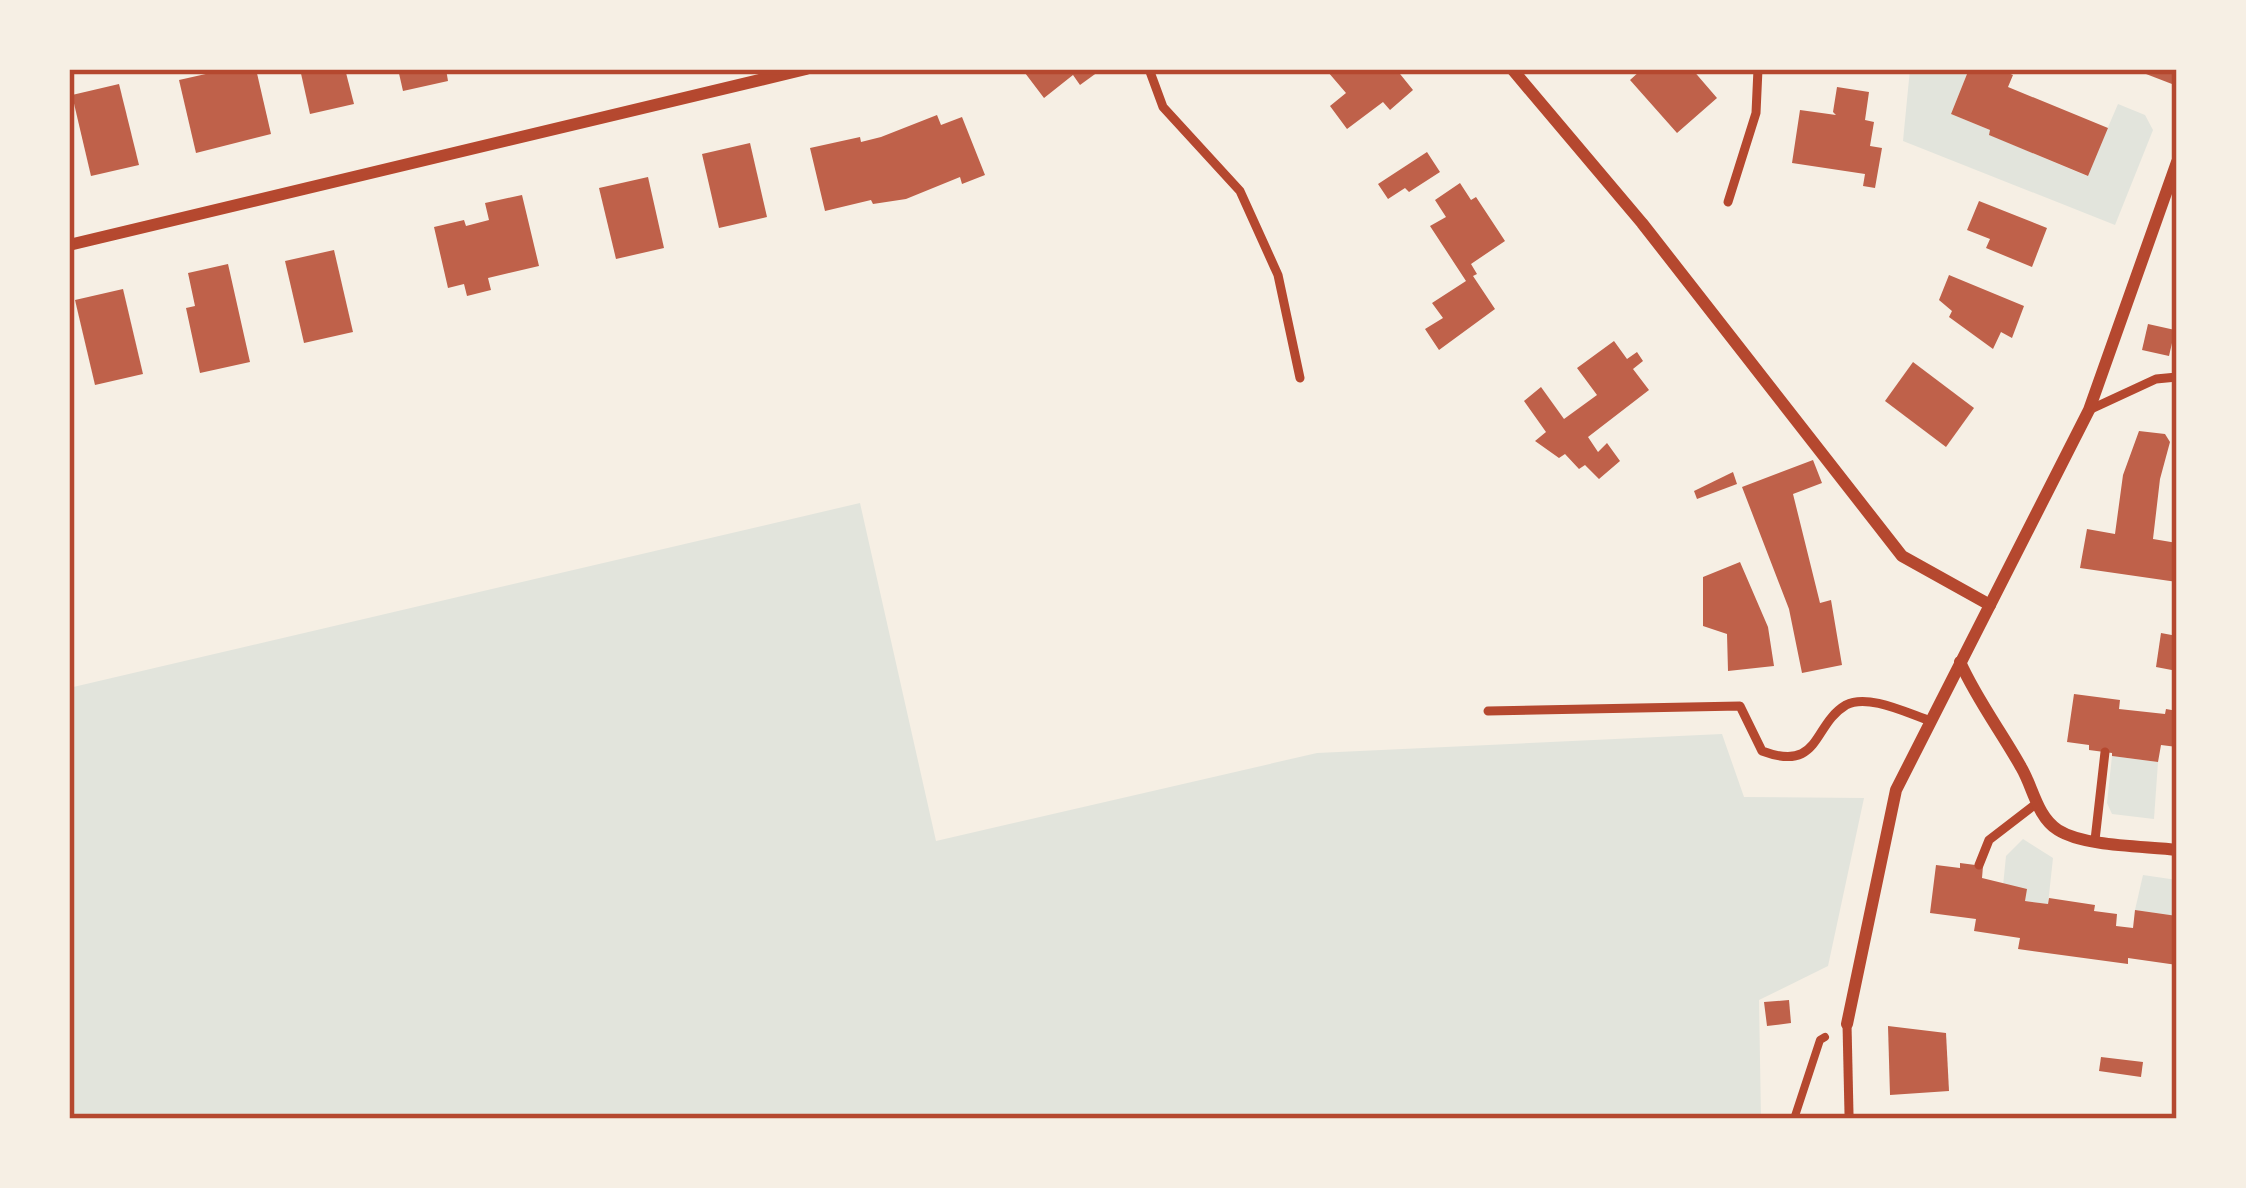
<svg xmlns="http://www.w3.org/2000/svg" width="2246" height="1188" font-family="Helvetica,sans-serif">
  <rect width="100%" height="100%" fill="#f6efe4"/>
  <g fill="#e2e4dc">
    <polygon points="1910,69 1969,69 1951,114 1990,130 1990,135 2087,176 2118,104 2145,115 2153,130 2115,225 1903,141"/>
    <polygon points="860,503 936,841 1317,753 1722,734 1744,797 1864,798 1828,966 1759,1000 1761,1119 69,1119 69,688"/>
    <polygon points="2112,756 2158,762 2154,819 2112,814 2107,803"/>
    <polygon points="2023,839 2053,858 2048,904 2025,901 2026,889 2003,886 2006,856"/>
    <polygon points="2143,875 2177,880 2177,916 2135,910"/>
  </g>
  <g fill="#bf614a">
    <polygon points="228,69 256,69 271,134 196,153 179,80"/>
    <polygon points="300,69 345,69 354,104 310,114"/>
    <polygon points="398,69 446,69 448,81 403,91"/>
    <polygon points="1022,69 1102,69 1080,85 1073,75 1044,98"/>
    <polygon points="1332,69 1396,69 1413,90 1390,110 1383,102 1347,129 1330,106 1346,93 1328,72"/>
    <polygon points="1637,69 1692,69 1717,98 1677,133 1630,80 1640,71"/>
    <polygon points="1969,69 1999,69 2013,75 2008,87 2108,128 2088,176 1989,135 1990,130 1951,114"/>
    <polygon points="2133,69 2177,69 2177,76 2172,84"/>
    <polygon points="119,84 139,165 91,176 72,95"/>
    <polygon points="1837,87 1869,92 1865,120 1874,122 1870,146 1882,148 1875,188 1863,186 1865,174 1792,163 1800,110 1836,115 1833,112"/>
    <polygon points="937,115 941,125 962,117 985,175 962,184 960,177 906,199 873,204 871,200 825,211 810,148 860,137 861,142 881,137"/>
    <polygon points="750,143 767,217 719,228 702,154"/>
    <polygon points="1427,152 1440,172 1409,192 1405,188 1388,199 1378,184"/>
    <polygon points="648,177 664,248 616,259 599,188"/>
    <polygon points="1460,183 1471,200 1476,197 1505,241 1471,264 1477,274 1473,276 1495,309 1439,350 1425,329 1443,318 1432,303 1466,281 1430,226 1446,217 1435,200"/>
    <polygon points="522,195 539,266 488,278 491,290 467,296 464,284 448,288 434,227 464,220 466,226 489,220 485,203"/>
    <polygon points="1979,201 2047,228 2032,267 1986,248 1990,239 1967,230"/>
    <polygon points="334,250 353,332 304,343 285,261"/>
    <polygon points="228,264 250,362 200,373 186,308 195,306 188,273"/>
    <polygon points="1949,275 2024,306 2012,338 2001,332 1993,349 1949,317 1952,311 1939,300"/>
    <polygon points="123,289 143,374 95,385 75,300"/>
    <polygon points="2148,324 2175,330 2169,356 2142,350"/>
    <polygon points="1614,341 1627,359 1637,352 1643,361 1633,369 1649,390 1588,437 1598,452 1607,443 1620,461 1599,479 1585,465 1579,469 1565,454 1559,458 1535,441 1546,432 1524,401 1541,387 1564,419 1597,395 1577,368"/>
    <polygon points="1913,362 1974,408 1946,447 1885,401"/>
    <polygon points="2139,431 2165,434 2170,442 2160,479 2153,539 2177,543 2177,582 2080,568 2087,529 2115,534 2123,475"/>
    <polygon points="1813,460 1822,483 1793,494 1820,603 1831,600 1842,665 1802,673 1789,609 1742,487"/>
    <polygon points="1733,472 1737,484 1697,499 1694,491"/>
    <polygon points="1740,562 1768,627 1774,666 1728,671 1727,634 1703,626 1703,577"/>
    <polygon points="2161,633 2177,636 2177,671 2156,667"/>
    <polygon points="2074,694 2120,700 2119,709 2165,714 2166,709 2177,711 2177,747 2161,745 2158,762 2112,756 2112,753 2089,750 2089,745 2067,742"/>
    <polygon points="1960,863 1983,866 1982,878 2027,889 2025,901 2048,904 2049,898 2095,905 2094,911 2117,914 2116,926 2133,928 2135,910 2177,916 2177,965 2128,958 2128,964 2018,949 2020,938 1974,931 1976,919 1930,913 1936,865 1960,868"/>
    <polygon points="1789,1000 1791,1023 1767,1026 1764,1002"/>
    <polygon points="1888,1026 1946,1033 1949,1091 1890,1095"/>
    <polygon points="2101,1057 2143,1062 2141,1077 2099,1071"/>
  </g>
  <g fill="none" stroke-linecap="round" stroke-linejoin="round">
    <polyline stroke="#b5482f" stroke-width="8" points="1794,1119 1820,1040 1825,1037"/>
    <g stroke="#b5482f" stroke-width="9">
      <polyline points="1149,69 1163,107 1240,191 1278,275 1300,378"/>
      <polyline points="1728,202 1756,113 1758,69"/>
      <polyline points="2089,410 2156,379 2177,377"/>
      <path d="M1488,711l252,-5 22,45c59,22 50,-26 84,-46 22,-12 63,9 85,16"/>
      <polyline points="2095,840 2105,752"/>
      <polyline points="1979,865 1989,840 2037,803"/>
      <polyline points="1847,1024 1849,1114"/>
    </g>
    <g stroke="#b5482f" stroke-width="12">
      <polyline points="1512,69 1642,223 1902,556 1990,605"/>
      <polyline points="69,245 806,69"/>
      <path d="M1960,662c17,38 41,69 61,105 12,20 16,50 37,63 27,17 87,16 119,20"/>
      <polyline points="1847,1024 1896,790 2089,410 2177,162"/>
    </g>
  </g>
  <rect width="2246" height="1188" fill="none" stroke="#f6efe4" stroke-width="144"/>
  <rect x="72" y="72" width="2102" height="1044" fill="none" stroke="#b5482f" stroke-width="4.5"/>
</svg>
